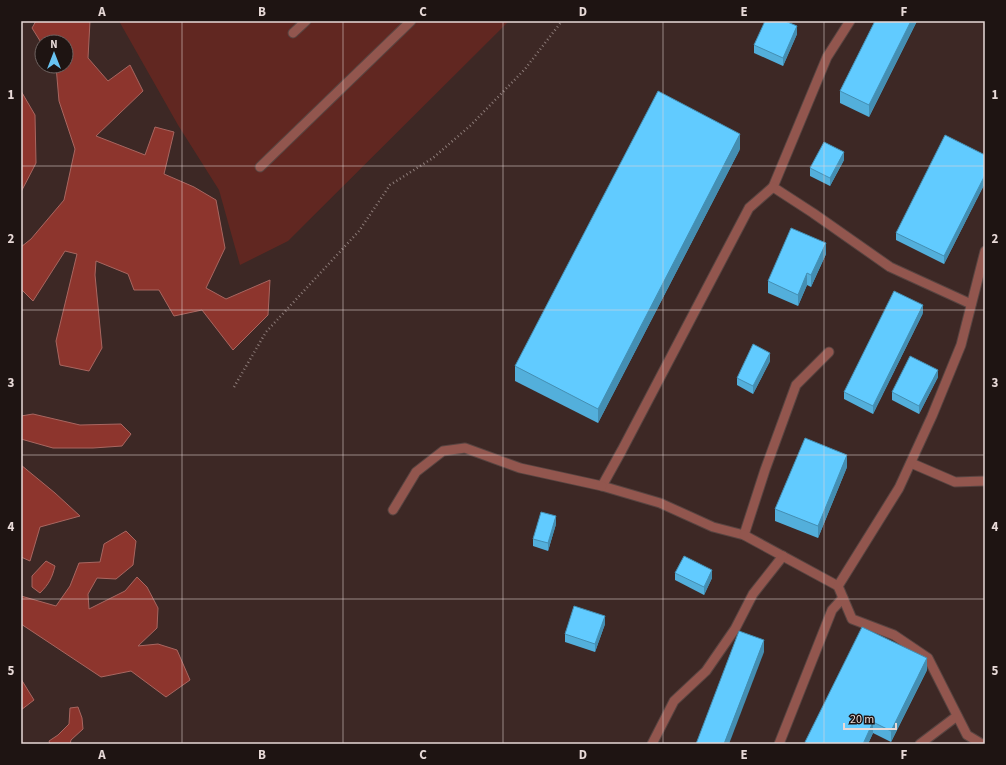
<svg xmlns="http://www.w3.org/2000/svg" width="1006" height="765" font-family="'Source Sans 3',sans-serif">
  <rect width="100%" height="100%" fill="#3d2825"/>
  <polygon fill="#612721" points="119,21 509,21 288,241 240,265 219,190 178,125"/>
  <g fill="#8d352d" stroke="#a86660">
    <polygon points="36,21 90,21 88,58 108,81 130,65 143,91 96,136 145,155 155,127 174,132 164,174 194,187 216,200 225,248 206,288 226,299 270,280 268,315 233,350 202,310 174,316 159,290 134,290 128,274 96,261 95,275 102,348 89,371 60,365 56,341 77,254 65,251 33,301 21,289 21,247 31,239 64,200 75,149 59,101 56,66 66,66 66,42 42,42 42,44 32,28"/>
    <polygon points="21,91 35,115 36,163 21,192"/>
    <polygon points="33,414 80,425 121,424 131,434 122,446 93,448 53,448 21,439 21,416"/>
    <polygon points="21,465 55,493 80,516 40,527 30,561 21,557"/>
    <polygon points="126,531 136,541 133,565 116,579 97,578 88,594 89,609 125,591 137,577 147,587 158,608 157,628 138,646 158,644 177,650 190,680 166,697 131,671 101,677 21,624 21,596 56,606 70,586 79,563 100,562 104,544"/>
    <path d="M46,561l9,5c-3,12 -6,18 -15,27l-8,-6v-11z"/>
    <polygon points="21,679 34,700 21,710"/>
    <polygon points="78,707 82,718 83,729 71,740 70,744 50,744 49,741 58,735 69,724 70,708"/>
  </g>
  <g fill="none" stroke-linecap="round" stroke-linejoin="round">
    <g stroke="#584441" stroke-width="11">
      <g id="service">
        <polyline points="850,21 827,57 773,187 813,213 890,267 971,304"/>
        <polyline points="293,33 306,21"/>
        <polyline points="260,167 411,21"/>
        <polyline points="773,187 749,208 622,450 602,486 660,503 713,527 744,535 765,470 796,385 829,352"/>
        <polyline points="911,463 955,482 985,481"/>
        <polyline points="393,510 416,472 443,451 465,448 520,468 602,486"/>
        <polyline points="744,535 838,586"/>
        <polyline points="652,744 674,701 706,671 735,629 753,594 783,556"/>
        <polyline points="779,744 832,610 843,598"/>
        <polyline points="920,744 957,716"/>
        <polyline points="982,744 967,735 928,658 894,635 852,619 838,586 899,488 932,416 961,345 985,251"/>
      </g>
    </g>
    <polyline stroke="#8d7c79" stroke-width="2.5" stroke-dasharray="1 3" stroke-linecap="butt" points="234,387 266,332 359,231 390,185 433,158 471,125 525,69 562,21"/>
    <use href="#service" stroke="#92564e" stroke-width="9"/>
  </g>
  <g fill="#53afdb">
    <polygon points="875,21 917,21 869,117 840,103 840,91"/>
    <polygon points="797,34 783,66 754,53 754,45"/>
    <polygon points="740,149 598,423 515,381 515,366"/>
    <polygon points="985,155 985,183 944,264 896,240 896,233"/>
    <polygon points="844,160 830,186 810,176 810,168"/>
    <polygon points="826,254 811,287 807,285 798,306 768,293 768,281"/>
    <polygon points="923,313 873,414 844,399 844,392"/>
    <polygon points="770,361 753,394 737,385 737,378"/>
    <polygon points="938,377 919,414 892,400 892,392"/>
    <polygon points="847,467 818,538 775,521 775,509"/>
    <polygon points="556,524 548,551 533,546 533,539"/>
    <polygon points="675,573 712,578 704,595 675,580"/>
    <polygon points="605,624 595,652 565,642 565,634"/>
    <polygon points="927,670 891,742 873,733 868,744 805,744 805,742"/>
  </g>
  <g fill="#448eb2">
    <polygon points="911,21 917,21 869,117 869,105"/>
    <polygon points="797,26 797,34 783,66 783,58"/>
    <polygon points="740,134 740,149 598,423 598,409"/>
    <polygon points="844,152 844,160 830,186 830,178"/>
    <polygon points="985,175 985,183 944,264 944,256"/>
    <polygon points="826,243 826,254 811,287 811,275"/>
    <polygon points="807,273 807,285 798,306 798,295"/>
    <polygon points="923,305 923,313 873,414 873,406"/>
    <polygon points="770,353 770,361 753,394 753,386"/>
    <polygon points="938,370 938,377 919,414 919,406"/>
    <polygon points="847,455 847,467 818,538 818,526"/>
    <polygon points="556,516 556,524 548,551 548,543"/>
    <polygon points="712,570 712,578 704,595 704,587"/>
    <polygon points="605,616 605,624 595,652 595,644"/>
    <polygon points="764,640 764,652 729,744 724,744"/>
    <polygon points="927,658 927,670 891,742 891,731"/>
    <polygon points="873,722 873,733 868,744 863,744"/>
  </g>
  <g fill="#61cbff" stroke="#448eb2">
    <polygon points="765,21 785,21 797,26 783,58 754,45"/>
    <polygon points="875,21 911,21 869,105 840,91"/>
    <polygon points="658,91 740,134 598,409 515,366"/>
    <polygon points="945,135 985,155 985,175 944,256 896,233"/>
    <polygon points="824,142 844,152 830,178 810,168"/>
    <polygon points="791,228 826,243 811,275 807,273 798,295 768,281"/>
    <polygon points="894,291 923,305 873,406 844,392"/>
    <polygon points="753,344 770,353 753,386 737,378"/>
    <polygon points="910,356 938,370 919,406 892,392"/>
    <polygon points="805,438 847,455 818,526 775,509"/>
    <polygon points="541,512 556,516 548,543 533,539"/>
    <polygon points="684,556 712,570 704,587 675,573"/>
    <polygon points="574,606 605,616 595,644 565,634"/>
    <polygon points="862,627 927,658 891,731 873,722 863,744 809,744 805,742"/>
    <polygon points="739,631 764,640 724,744 696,744"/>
  </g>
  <path fill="none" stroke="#e7d9d7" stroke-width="1" stroke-opacity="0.55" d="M182,21v723M343,21v723M503,21v723M663,21v723M824,21v723M21,166h964M21,310h964M21,455h964M21,599h964"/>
  <rect width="1006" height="765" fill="none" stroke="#1e1412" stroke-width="44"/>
  <g transform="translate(54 54)"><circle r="19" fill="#1e1412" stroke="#6e6361"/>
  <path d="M0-3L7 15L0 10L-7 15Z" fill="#69c3f1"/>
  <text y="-6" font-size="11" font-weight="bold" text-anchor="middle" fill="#e7d9d7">N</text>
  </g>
  <path d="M844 723v6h52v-6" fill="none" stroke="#e7d9d7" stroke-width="2"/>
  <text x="850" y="723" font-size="12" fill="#e7d9d7" stroke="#1e1412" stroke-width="3" paint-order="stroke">20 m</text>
  <rect x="22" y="22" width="962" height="721" fill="none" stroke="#e7d9d7" stroke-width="1.5"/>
  <g font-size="13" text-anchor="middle" font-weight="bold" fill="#e7d9d7">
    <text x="102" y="16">A</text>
    <text x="262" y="16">B</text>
    <text x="423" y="16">C</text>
    <text x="583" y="16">D</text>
    <text x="744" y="16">E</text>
    <text x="904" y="16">F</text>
    <text x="11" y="99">1</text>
    <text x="995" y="99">1</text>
    <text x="11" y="243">2</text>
    <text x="995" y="243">2</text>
    <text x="11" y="387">3</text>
    <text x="995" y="387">3</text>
    <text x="11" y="531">4</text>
    <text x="995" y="531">4</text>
    <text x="11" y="675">5</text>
    <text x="995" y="675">5</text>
    <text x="102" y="759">A</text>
    <text x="262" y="759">B</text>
    <text x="423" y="759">C</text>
    <text x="583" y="759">D</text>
    <text x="744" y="759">E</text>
    <text x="904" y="759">F</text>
  </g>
</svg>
